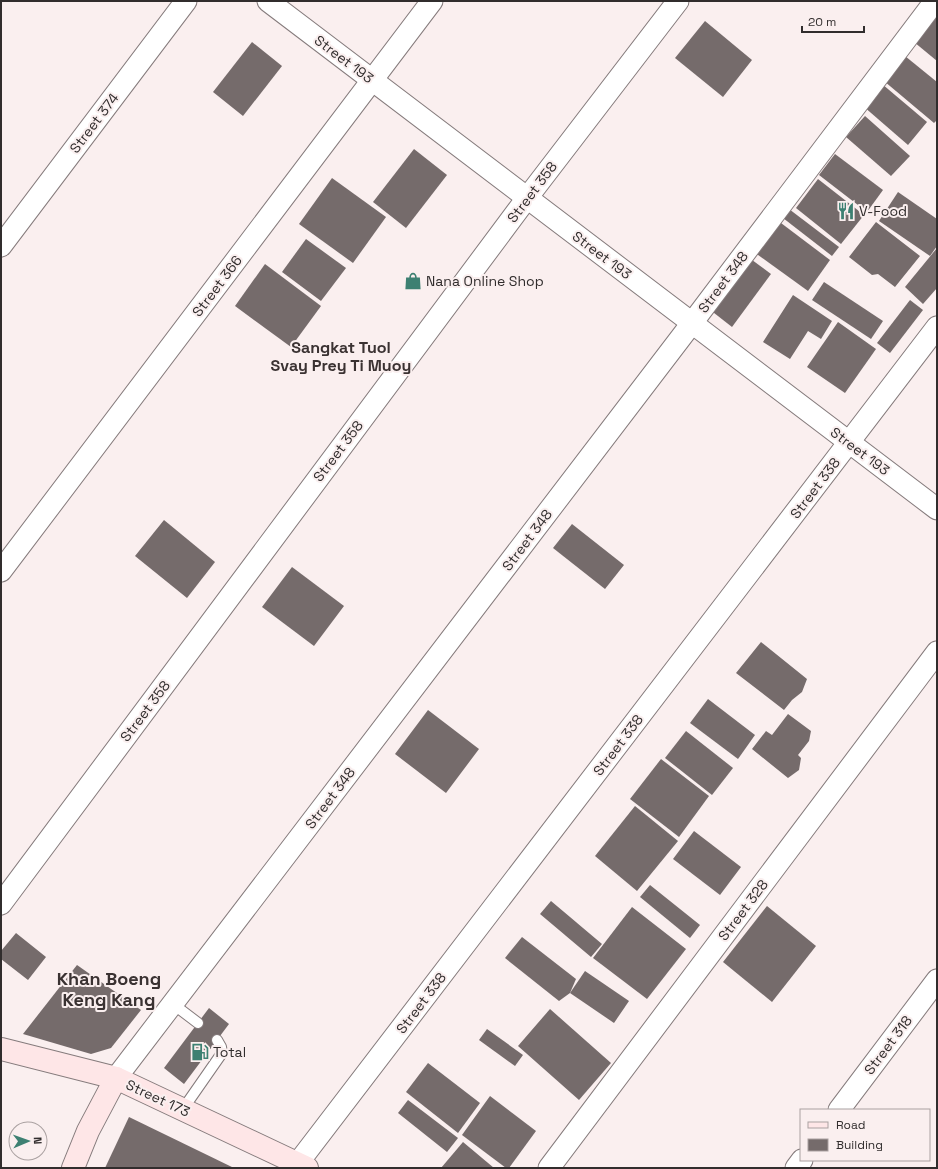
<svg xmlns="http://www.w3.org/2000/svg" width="938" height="1169" font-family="'Space Grotesk',sans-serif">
  <rect width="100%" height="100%" fill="#faefef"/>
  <g fill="#756b6b">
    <polygon points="937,13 937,61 914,42"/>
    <polygon points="705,21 752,60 723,97 675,58"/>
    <polygon points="252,42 282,66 243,116 213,92"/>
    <polygon points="905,56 937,82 937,120 934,123 884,81"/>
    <polygon points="882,84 927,122 908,145 863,106"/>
    <polygon points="865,116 910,156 891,176 846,137"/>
    <polygon points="414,149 447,175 406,228 373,202"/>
    <polygon points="835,154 883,190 867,212 819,175"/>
    <polygon points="332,178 386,217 353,263 299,224"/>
    <polygon points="818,179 864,215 841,244 796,208"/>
    <polygon points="898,192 937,219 937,246 930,256 879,221"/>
    <polygon points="789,209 839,247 832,256 783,218"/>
    <polygon points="777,220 830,260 808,291 754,252"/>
    <polygon points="876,222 920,256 895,287 878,274 872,275 849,257"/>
    <polygon points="306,239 346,268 321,301 282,272"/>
    <polygon points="937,248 937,288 923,304 905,287"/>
    <polygon points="748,257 771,274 732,327 709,309"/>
    <polygon points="265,264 321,306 291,347 235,306"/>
    <polygon points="824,282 883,321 871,339 812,300"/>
    <polygon points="793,295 832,321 821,339 808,331 790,359 763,342"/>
    <polygon points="910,300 923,310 890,353 877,343"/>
    <polygon points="838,322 876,349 845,393 807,367"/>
    <polygon points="164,520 215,562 187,598 135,556"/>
    <polygon points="572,524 624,565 605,589 553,548"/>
    <polygon points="292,567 344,606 314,646 262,607"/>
    <polygon points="761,642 807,679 802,692 792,700 784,710 736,673"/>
    <polygon points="708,699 755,735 738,759 690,723"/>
    <polygon points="428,710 479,749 446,793 395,754"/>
    <polygon points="788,714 811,731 809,741 798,755 801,758 799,770 788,778 752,749 766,731 772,735"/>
    <polygon points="686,731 733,768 712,795 665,758"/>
    <polygon points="661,759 709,796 679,837 630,799"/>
    <polygon points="635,806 678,841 637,891 595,856"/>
    <polygon points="694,831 741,867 720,895 673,859"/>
    <polygon points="650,885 700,925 690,938 640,897"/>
    <polygon points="551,901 602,944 591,957 540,914"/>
    <polygon points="767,906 816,946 772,1002 723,962"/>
    <polygon points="632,907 686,949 647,999 593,958"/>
    <polygon points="16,933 46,957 28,980 1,959 1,951"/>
    <polygon points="522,937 576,979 570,993 559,1001 505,958"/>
    <polygon points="77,965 141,1010 111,1048 91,1054 23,1034"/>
    <polygon points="585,971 629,1001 614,1023 570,993"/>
    <polygon points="209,1008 229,1024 184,1084 164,1068"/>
    <polygon points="550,1009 611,1063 579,1100 518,1046"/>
    <polygon points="487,1029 523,1055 515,1066 479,1040"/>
    <polygon points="428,1063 480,1103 458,1133 406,1092"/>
    <polygon points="490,1096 536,1131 509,1168 506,1168 462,1135"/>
    <polygon points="408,1100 458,1138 447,1152 398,1113"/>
    <polygon points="129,1117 234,1168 105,1168"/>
    <polygon points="463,1142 494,1168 441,1168"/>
  </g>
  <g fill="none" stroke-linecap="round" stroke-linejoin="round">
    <g stroke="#857b7c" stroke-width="12">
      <g id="lane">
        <polyline points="173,1004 198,1023"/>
        <polyline points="183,1109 222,1053 221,1047 217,1040"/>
      </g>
    </g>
    <g stroke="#857b7c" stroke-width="23">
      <g id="street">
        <polyline points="268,1 937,509"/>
        <polyline points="1,246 186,1"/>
        <polyline points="1,571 432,1"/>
        <polyline points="1,904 527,198 678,1"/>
        <polyline points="116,1078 692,323 935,1"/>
        <polyline points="839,1110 937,980"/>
        <polyline points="298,1163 937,327"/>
        <polyline points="549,1168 937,652"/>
        <polyline points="796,1168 802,1160"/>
      </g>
    </g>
    <g stroke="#857b7c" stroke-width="24">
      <g id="secondary">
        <polyline points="1,1049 116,1078 307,1168"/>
        <polyline points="73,1168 88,1131 116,1078"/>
      </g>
    </g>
    <use href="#lane" stroke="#fff" stroke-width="10"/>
    <use href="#street" stroke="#fff" stroke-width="21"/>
    <use href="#secondary" stroke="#fee6e7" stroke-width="22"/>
  </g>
  <defs>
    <g id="restaurant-bare" transform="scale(1.38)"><path d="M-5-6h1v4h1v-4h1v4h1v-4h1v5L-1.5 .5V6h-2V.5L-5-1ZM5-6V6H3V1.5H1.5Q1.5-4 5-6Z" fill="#3d8072" stroke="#faefef" stroke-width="2.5" paint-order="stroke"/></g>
    <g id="shop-bare" transform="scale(1.38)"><path d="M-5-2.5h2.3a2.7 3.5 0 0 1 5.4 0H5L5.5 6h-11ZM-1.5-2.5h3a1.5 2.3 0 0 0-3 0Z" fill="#3d8072" stroke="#faefef" stroke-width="2.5" paint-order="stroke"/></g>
    <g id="fuel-bare" transform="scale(1.38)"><path d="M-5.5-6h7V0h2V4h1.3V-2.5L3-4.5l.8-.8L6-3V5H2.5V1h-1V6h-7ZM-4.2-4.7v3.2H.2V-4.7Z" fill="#3d8072" stroke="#faefef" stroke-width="2.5" paint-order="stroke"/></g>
  </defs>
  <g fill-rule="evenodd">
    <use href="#restaurant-bare" x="846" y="211"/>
    <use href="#shop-bare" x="413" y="281"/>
    <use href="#fuel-bare" x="200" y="1052"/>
  </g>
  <g text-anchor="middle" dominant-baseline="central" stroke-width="4" stroke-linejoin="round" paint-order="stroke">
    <g font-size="14" fill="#312d2d" stroke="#faefef">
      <text transform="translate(344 59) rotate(37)">Street 193</text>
      <text transform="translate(94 123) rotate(-53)">Street 374</text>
      <text transform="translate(532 192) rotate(-53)">Street 358</text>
      <text transform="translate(602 255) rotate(37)">Street 193</text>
      <text transform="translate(723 282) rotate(-53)">Street 348</text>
      <text transform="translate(217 286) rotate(-53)">Street 366</text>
      <text transform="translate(338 451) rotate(-53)">Street 358</text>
      <text transform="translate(860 451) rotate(37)">Street 193</text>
      <text transform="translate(815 488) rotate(-53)">Street 338</text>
      <text transform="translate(527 540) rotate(-53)">Street 348</text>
      <text transform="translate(145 711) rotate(-53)">Street 358</text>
      <text transform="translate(618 745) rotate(-53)">Street 338</text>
      <text transform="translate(330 798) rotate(-53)">Street 348</text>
      <text transform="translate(743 910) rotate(-53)">Street 328</text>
      <text transform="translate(421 1003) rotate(-53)">Street 338</text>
      <text transform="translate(888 1045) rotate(-53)">Street 318</text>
      <text transform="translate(158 1098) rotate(25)">Street 173</text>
    </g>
    <g font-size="14" fill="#312d2d" stroke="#faefef" text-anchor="start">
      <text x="859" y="211">V-Food</text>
      <text x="426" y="281">Nana Online Shop</text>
      <text x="213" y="1052">Total</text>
    </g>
    <g font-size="16" font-weight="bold" fill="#3a3232" stroke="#faefef">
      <text x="341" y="347">Sangkat Tuol<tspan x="341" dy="18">Svay Prey Ti Muoy</tspan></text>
    </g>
    <g font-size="18" font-weight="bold" fill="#3a3232" stroke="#faefef">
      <text x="109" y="978">Khan Boeng<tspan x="109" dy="21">Keng Kang</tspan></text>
    </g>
  </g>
  <rect width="938" height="1169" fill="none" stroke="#312d2d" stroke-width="4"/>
  <rect x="800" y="1109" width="130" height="52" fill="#faefef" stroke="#aaa1a1"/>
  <rect x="808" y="1122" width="20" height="6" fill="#fee6e7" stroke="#aaa1a1"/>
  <text x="836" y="1129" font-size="12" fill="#312d2d">Road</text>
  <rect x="808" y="1139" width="20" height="12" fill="#756b6b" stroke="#aaa1a1"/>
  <text x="836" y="1149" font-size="12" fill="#312d2d">Building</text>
  <g transform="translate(28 1141) rotate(88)"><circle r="19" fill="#faefef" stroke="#aaa1a1"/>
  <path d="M0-3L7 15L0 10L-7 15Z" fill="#3d8072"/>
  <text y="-6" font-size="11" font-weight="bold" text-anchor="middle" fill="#312d2d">N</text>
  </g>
  <path d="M802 26v6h62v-6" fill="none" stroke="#312d2d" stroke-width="2"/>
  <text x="808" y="26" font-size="12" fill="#312d2d" stroke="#faefef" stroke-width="3" paint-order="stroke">20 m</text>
</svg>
